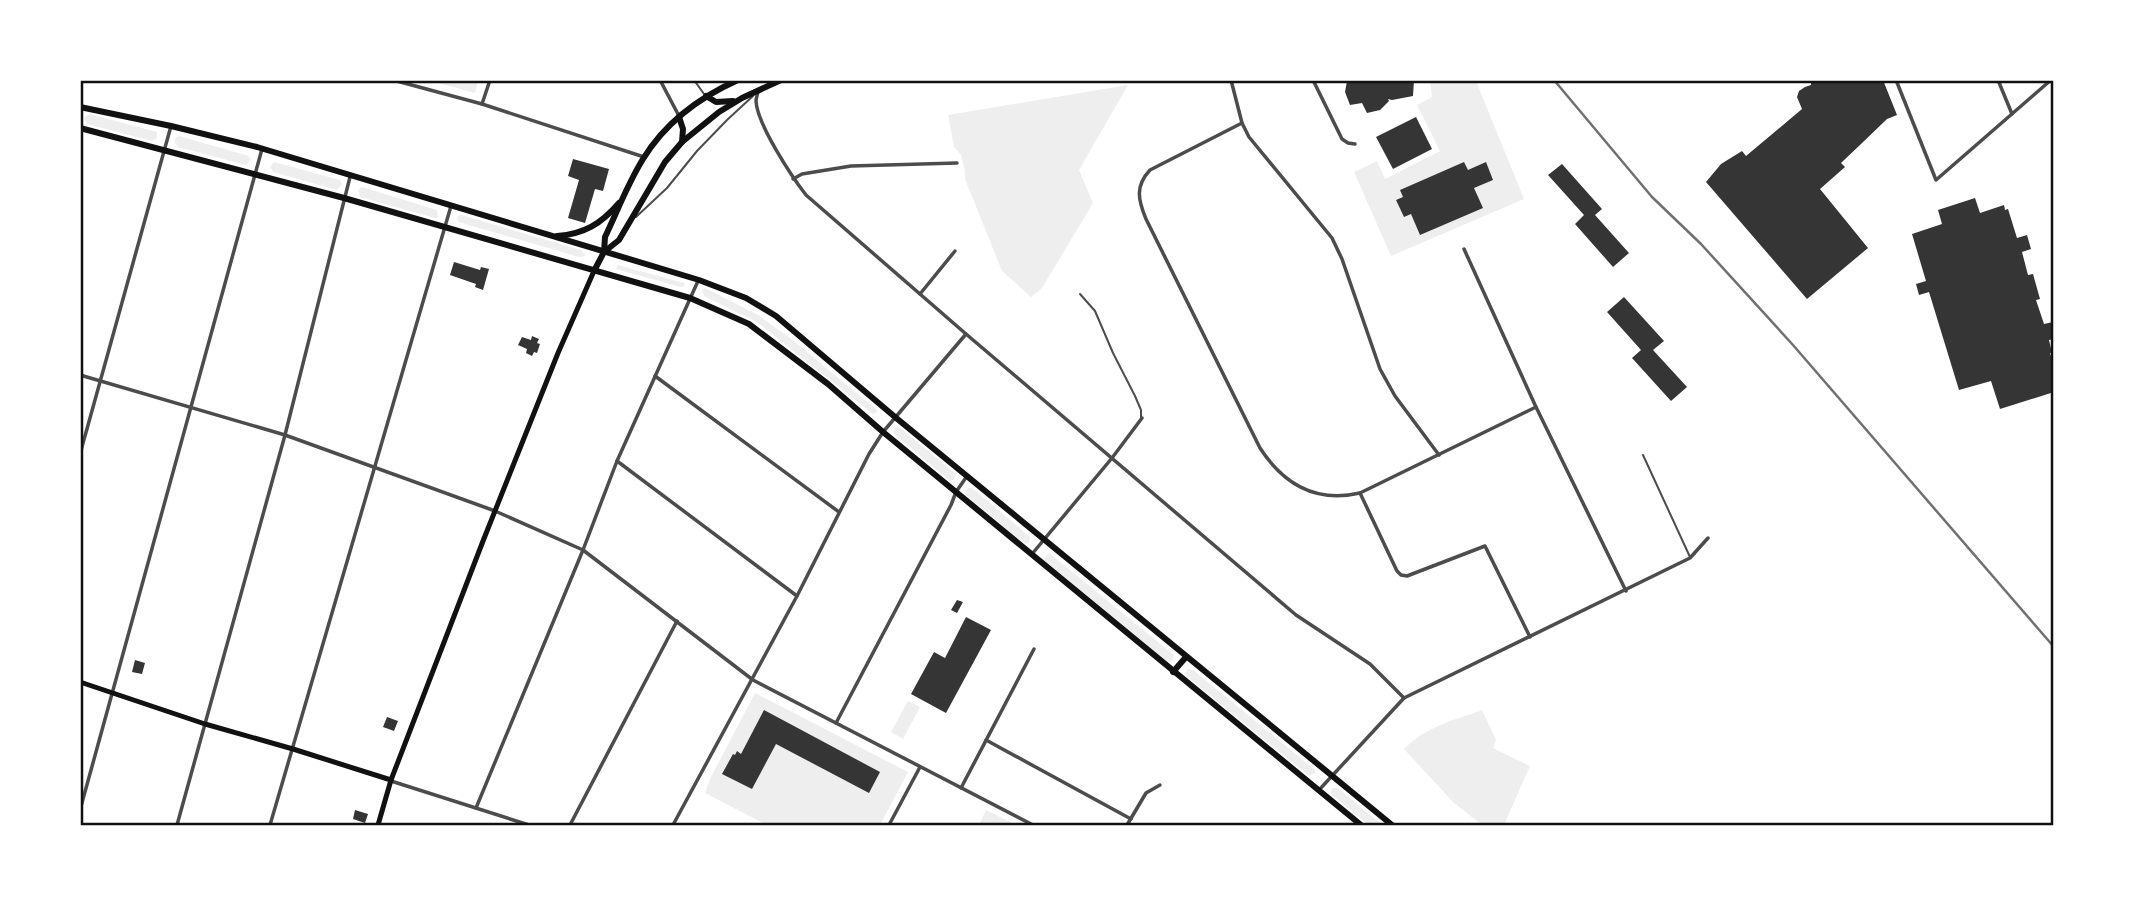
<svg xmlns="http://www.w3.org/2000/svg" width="2134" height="906" font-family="Figtree,sans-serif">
  <rect width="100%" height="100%" fill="#fff"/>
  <g fill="#eee">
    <polygon points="431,81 478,81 475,93"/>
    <polygon points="1430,81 1476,81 1524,199 1391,256 1354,172 1377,161 1385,179 1440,151 1417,105 1432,97"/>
    <polygon points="1128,85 1079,170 1093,203 1042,288 1031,297 1002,271 965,179 965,171 961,155 954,147 948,115"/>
    <polygon points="89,114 157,132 157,138 152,141 87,124 84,118"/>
    <polygon points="179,136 249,156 251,160 246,165 178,147 175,143 175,138"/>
    <polygon points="274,162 340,180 342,184 337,190 273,172 270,167"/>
    <polygon points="362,187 437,210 438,217 435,218 360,197 358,190"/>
    <polygon points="461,215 581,250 586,256 579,257 459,222 457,219 458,216"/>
    <polygon points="618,265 684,283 685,286 680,287 616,269"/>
    <polygon points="705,288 758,315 790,338 878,411 873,414 757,322 704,296 702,290"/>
    <polygon points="896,427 899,427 956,474 953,480 950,481 895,435 893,432"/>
    <polygon points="968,488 972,488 1030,537 1029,543 1025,544 966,495 965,491"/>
    <polygon points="1049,553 1174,655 1172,661 1168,662 1045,561 1044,559"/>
    <polygon points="1188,669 1193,670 1315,770 1315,773 1309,776 1186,676 1185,673"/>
    <polygon points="755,693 908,772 880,825 767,825 705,793 710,779"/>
    <polygon points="908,701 920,707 903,739 891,732"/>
    <path d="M1482,710l14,30 -3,8 37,18 -26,59h-22l-29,-23 -49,-53c23,-23 48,-28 78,-39z"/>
    <polygon points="1332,788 1338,788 1382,825 1369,825 1332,795 1331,792"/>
    <polygon points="986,810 1016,825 979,825"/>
  </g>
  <g fill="#353535">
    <polygon points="1414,80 1413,96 1392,100 1388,99 1389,101 1380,110 1367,113 1362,103 1350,105 1345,92 1347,81"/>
    <polygon points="1811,80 1883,80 1897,115 1887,119 1861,144 1841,163 1845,167 1820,189 1868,248 1807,299 1706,182 1721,164 1742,151 1746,156 1802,109 1797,97 1799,91 1805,87 1811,85"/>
    <polygon points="1416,117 1432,149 1393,169 1376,137"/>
    <polygon points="573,159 609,169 603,191 595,189 585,223 568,218 579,180 568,176"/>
    <polygon points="1464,162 1468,170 1486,162 1493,180 1474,188 1483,208 1420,235 1411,214 1404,217 1396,200 1403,197 1400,190"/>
    <polygon points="1562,164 1602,209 1595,215 1629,253 1613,267 1575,224 1584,215 1548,175"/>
    <polygon points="1975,198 1980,213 2004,205 2005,210 2008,209 2017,238 2027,235 2031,249 2022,252 2028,275 2033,274 2040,299 2036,300 2044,324 2053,322 2054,324 2054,339 2049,340 2052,353 2050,353 2054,366 2054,392 2000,409 1991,381 1959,390 1929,292 1919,295 1916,284 1926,281 1912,234 1942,224 1938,210"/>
    <polygon points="454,262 480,270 481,267 489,269 483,290 475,287 476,284 450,275"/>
    <polygon points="1624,297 1664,341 1653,350 1687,387 1671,401 1632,358 1641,350 1607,312"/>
    <polygon points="532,336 539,339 537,343 540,344 537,353 534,352 532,356 526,353 527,349 518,345 522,337 531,340"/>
    <polygon points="957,600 963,602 957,613 951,610"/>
    <polygon points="966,617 991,630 946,713 911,694 934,652 945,658"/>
    <polygon points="135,660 145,663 142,674 132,672"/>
    <polygon points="764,710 880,772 869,793 776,744 752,789 722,774 733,754 735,755 737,751 741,754"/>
    <polygon points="387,717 398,721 394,731 383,727"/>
    <polygon points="355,810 368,814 365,823 353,819"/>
  </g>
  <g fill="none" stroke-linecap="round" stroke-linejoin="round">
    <g stroke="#4c4c4c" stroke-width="2">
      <polyline points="694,80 704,94"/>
      <polyline points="636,217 667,188 697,151 727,120 753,96"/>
      <polyline points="1080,294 1095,311 1113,353 1135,396 1141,410 1141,417"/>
      <polyline points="1643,455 1690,557"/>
    </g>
    <g stroke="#4c4c4c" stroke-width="3.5">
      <polyline points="393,80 482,104 644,157"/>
      <polyline points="660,80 679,116"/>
      <polyline points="1231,80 1242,123 1249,137 1332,238 1342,259 1380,369 1395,396 1439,455"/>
      <polyline points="1313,80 1342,139 1348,143 1355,144"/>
      <polyline points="1896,80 1936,180 2051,80"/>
      <polyline points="1998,80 2012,114"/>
      <path d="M758,90c0,4 -2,8 -2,11 1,23 36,76 50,94l160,139 330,281 74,49 34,34"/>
      <polyline points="482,104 490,80"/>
      <path d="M1242,123l-92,47c-15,16 -12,30 -4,49l114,229c24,37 56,55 100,45l176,-86"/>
      <polyline points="793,179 802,174 851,166 957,163"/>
      <polyline points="1464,249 1536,407 1626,591"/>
      <polyline points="920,294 955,251"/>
      <polyline points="80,375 285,435 495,511 583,550 753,680 1033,825"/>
      <polyline points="655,376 839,512"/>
      <polyline points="80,454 171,126"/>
      <polyline points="617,461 797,596"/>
      <polyline points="1360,493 1397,571 1401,575 1407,576 1485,546 1530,637"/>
      <polyline points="1032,554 1112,458 1142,418"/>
      <polyline points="836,723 951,505 956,492 967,476"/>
      <polyline points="986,740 1131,819"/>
      <polyline points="391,781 529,825"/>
      <polyline points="961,788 1034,649"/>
      <polyline points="1319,790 1404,698 1690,558 1708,538"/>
      <polyline points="476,808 583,550 617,461 698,281"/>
      <polyline points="80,810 262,149"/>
      <polyline points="177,825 285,435 350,177"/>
      <polyline points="270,825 451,206"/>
      <polyline points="570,825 677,621"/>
      <polyline points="673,825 797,596 869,454 883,432 966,334"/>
      <polyline points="889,825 920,767"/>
      <polyline points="1127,825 1146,793 1160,785"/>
    </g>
    <g stroke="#111" stroke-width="5">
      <polyline points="80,682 205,724 293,749 391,780"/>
      <polyline points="378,825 391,780 483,541 558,353 594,271"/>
    </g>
    <g stroke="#111" stroke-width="6">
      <polyline points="706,96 716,102 733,101"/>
      <polyline points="80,107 171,126 257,147 699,280 746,298 776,316 895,417 1392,825"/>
      <polyline points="679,117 683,129 682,142"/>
      <polyline points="80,128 344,198 690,298 749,324 828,384 883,432 1361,825"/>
      <path d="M557,236c27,-2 44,-12 62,-33"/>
      <path d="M604,252l1,-15c12,-25 23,-54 38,-78 22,-36 57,-62 95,-79"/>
      <polyline points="594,271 604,252 619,240 665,162 682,142 719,112 742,98 781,80"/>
      <polyline points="1173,672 1186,657"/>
    </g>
    <polyline stroke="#707070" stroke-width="2.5" points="1554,80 1652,197 1701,244 1793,345 2054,647"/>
  </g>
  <rect width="2134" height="906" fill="none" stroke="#ffffff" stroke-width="164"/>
  <rect x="82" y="82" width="1970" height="742" fill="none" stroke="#111" stroke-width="2.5"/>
</svg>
